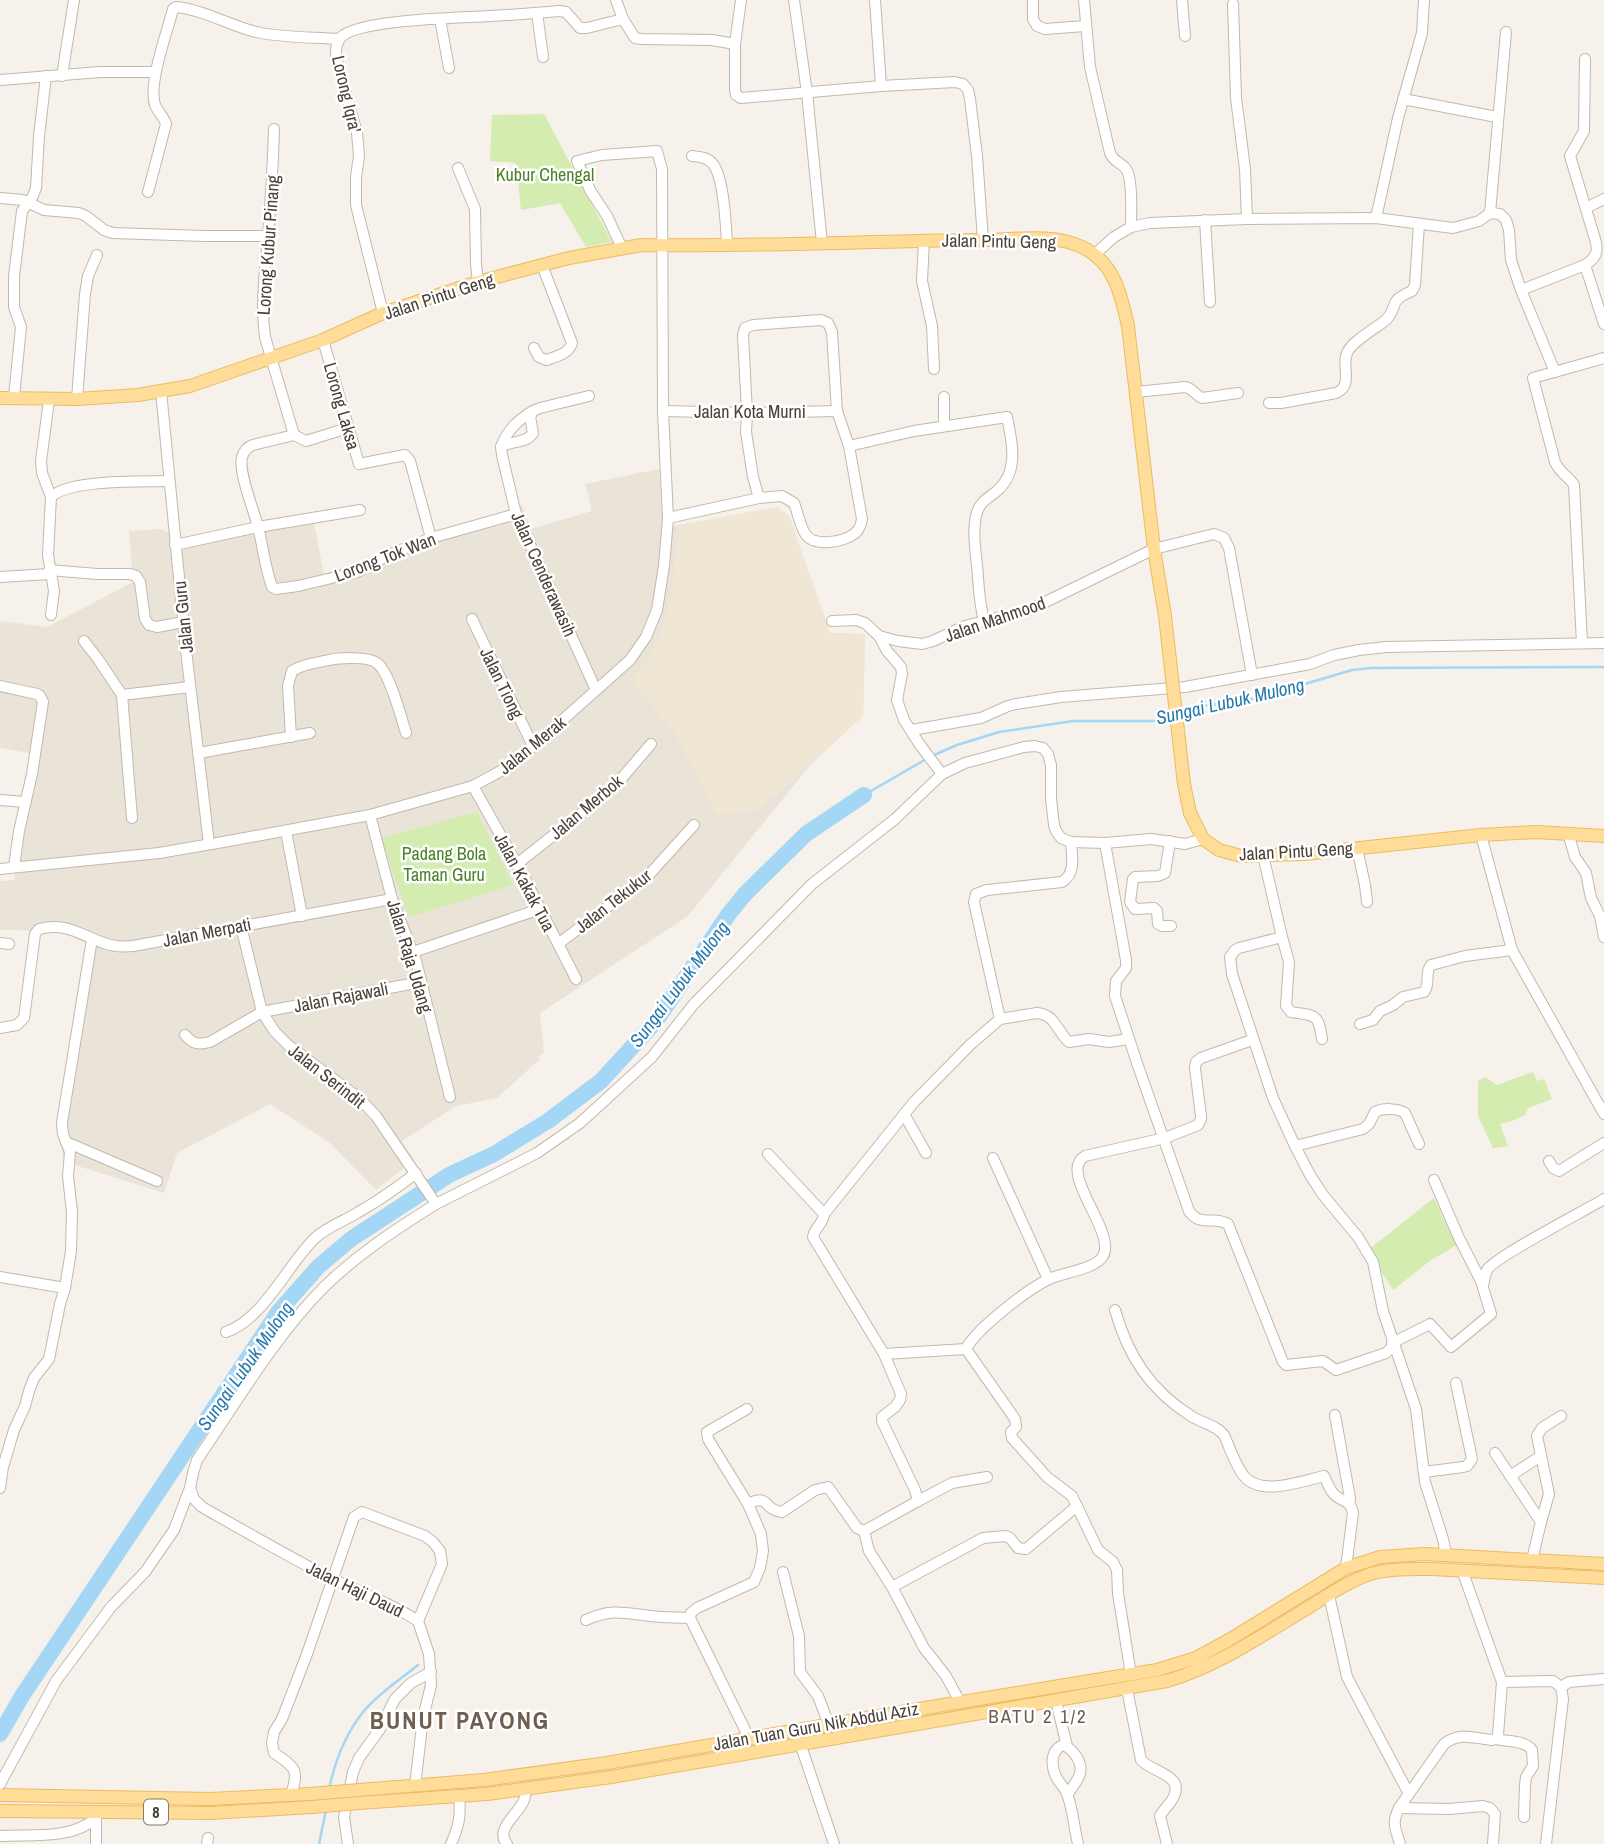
<svg xmlns="http://www.w3.org/2000/svg" width="1604" height="1844" font-family="'Archivo Narrow',sans-serif">
  <rect width="100%" height="100%" fill="#f6f1ea"/>
  <polygon fill="#eae3d7" points="659,469 663,528 777,507 789,516 830,633 865,634 863,716 811,764 688,916 540,1013 544,1052 538,1057 540,1059 497,1098 456,1106 402,1141 414,1160 376,1190 330,1143 270,1104 177,1153 164,1193 65,1162 58,1134 86,943 65,934 52,931 0,930 0,881 14,880 34,754 0,748 0,621 47,627 133,582 129,531 160,529 184,539 312,513 324,574 522,505 531,529 592,511 585,484"/>
  <polygon fill="#efe6d3" points="777,507 789,516 830,633 865,634 863,716 759,810 717,814 673,731 631,680 651,655 662,629 670,598 679,525"/>
  <g fill="#d4ecb0">
    <polygon points="544,114 612,242 586,247 560,203 521,210 516,163 490,161 492,115"/>
    <polygon points="477,812 513,885 409,917 381,838"/>
    <polygon points="1533,1072 1537,1081 1544,1079 1552,1099 1528,1108 1525,1115 1512,1121 1500,1124 1508,1146 1493,1148 1478,1116 1478,1081 1485,1077 1497,1085"/>
    <polygon points="1434,1198 1447,1227 1457,1245 1431,1260 1393,1290 1368,1250"/>
  </g>
  <g fill="none" stroke-linecap="round" stroke-linejoin="round">
    <g stroke="#a3d7f5" stroke-width="2.5">
      <polyline points="1180,715 1204,706 1258,698 1352,670 1371,668 1604,667"/>
      <polyline points="934,755 957,745 999,732 1073,721 1153,721 1173,717"/>
      <polyline points="864,795 928,758"/>
      <path d="M329,1789c6,-28 16,-55 35,-78 14,-17 37,-32 54,-46"/>
      <polyline points="319,1844 326,1810"/>
    </g>
    <polyline stroke="#a3d7f5" stroke-width="16" points="0,1734 22,1696 279,1311 319,1266 351,1239 449,1175 494,1154 548,1121 601,1081 656,1021 728,915 745,894 806,834 864,795"/>
    <g stroke="#c2b9ab" stroke-width="12">
      <g id="minor">
        <polyline points="616,0 623,19"/>
        <polyline points="741,0 735,44 735,89 736,95 741,98 881,86 955,82 963,84 968,90 970,99 977,156 983,240"/>
        <polyline points="794,0 807,93 822,243"/>
        <polyline points="875,0 881,86"/>
        <polyline points="1033,0 1033,19 1037,26 1045,29 1085,26"/>
        <path d="M1084,0l6,67 20,86c4,10 10,8 16,16 7,9 5,45 5,58"/>
        <polyline points="1182,0 1185,36"/>
        <polyline points="1233,4 1236,98 1245,169 1247,219"/>
        <polyline points="537,13 543,57"/>
        <polyline points="440,19 449,68"/>
        <polyline points="62,76 74,0"/>
        <polyline points="0,80 100,72 155,72"/>
        <polyline points="1403,99 1497,117"/>
        <path d="M274,129c-1,41 -4,80 -7,120 -3,30 -6,59 -2,88l29,98"/>
        <path d="M692,156c7,1 15,1 20,7 12,12 14,63 15,81"/>
        <polyline points="458,168 475,209 476,264 478,282"/>
        <path d="M148,192l18,-68c-2,-7 -8,-12 -11,-19 -7,-22 12,-72 18,-96l3,-2c28,3 53,18 80,25 27,6 56,5 83,7"/>
        <polyline points="0,198 23,200 44,210 79,213 86,216 104,230 113,233 204,236 268,236"/>
        <polyline points="1586,208 1604,199"/>
        <polyline points="1490,213 1506,32"/>
        <polyline points="1376,218 1398,118 1422,33 1424,0"/>
        <polyline points="1205,220 1210,302"/>
        <polyline points="924,240 922,281 932,326 934,369"/>
        <polyline points="1094,255 1114,237 1131,227 1150,223 1247,219 1376,218 1453,228 1479,221 1490,213 1500,214 1506,220 1509,230 1511,260 1521,290 1555,372"/>
        <polyline points="1585,265 1604,324"/>
        <path d="M1521,290l64,-25c11,-7 14,-13 10,-26l-25,-83 14,-25 1,-72"/>
        <path d="M383,313l-27,-108v-28l3,-21 -2,-23 -21,-76c0,-7 0,-14 5,-20 19,-18 120,-19 148,-21 24,-1 47,-3 70,-5l7,1 14,16h7l36,-9 12,19 6,1 71,1 23,4"/>
        <polyline points="323,340 359,464 405,455 410,461 431,538"/>
        <path d="M534,348l5,9 7,3c9,-3 23,-6 26,-17l-30,-78"/>
        <polyline points="161,391 186,650 209,844"/>
        <path d="M1136,392l49,-5c8,1 10,8 17,11l36,-5"/>
        <path d="M589,396l-49,12 -7,3 -3,6 3,16c-7,11 -21,7 -32,14l1,8 14,59 80,176"/>
        <polyline points="14,397 21,327 14,307 14,276 22,211 32,198 36,188 39,136 46,76"/>
        <polyline points="77,399 85,294 88,276 97,255"/>
        <polyline points="49,400 41,461 42,473 51,497"/>
        <path d="M1269,403h12l55,-10c18,-8 5,-25 11,-40 4,-11 29,-25 39,-33 14,-15 0,-18 26,-29l3,-6 4,-61"/>
        <polyline points="663,411 747,413 837,411"/>
        <polyline points="944,426 944,397"/>
        <path d="M348,428l-42,13 -12,-6 -41,10c-6,2 -9,6 -11,12 -4,15 12,53 16,70 5,20 7,40 14,60l4,2 22,-3 59,-14 31,-17 43,-17 85,-24"/>
        <path d="M849,446l65,-15 93,-14c5,24 12,53 -8,72 -8,8 -18,11 -22,23 -6,21 0,45 1,66 1,14 2,28 6,43"/>
        <path d="M501,447c6,-17 17,-27 32,-36"/>
        <path d="M668,518l91,-20 23,-2 12,7c4,10 6,24 12,32 9,12 37,7 48,-1 5,-3 7,-9 8,-15l-13,-73 -12,-35 -5,-79 -4,-9 -7,-3 -68,5 -8,3 -2,7 4,78 -1,19 7,45 6,21"/>
        <polyline points="175,545 258,527 360,510"/>
        <polyline points="49,570 97,574 130,574 136,576 140,582 145,619 149,625 157,627 183,622"/>
        <polyline points="0,577 50,574"/>
        <path d="M51,615l3,-24 -6,-36 3,-58c18,-18 91,-15 118,-16"/>
        <polyline points="472,619 533,746"/>
        <polyline points="832,621 856,620 865,623 879,636 898,641 922,644 933,641 965,626 1029,610 1154,549 1214,534 1224,538 1229,548 1252,675"/>
        <polyline points="879,636 887,651 901,667 902,674 897,700 904,720 920,745 942,774"/>
        <polyline points="84,641 98,659 122,695 132,818"/>
        <path d="M1582,643l-8,-158c-6,-9 -15,-13 -19,-23l-22,-84 71,-20"/>
        <polyline points="0,686 37,694 40,696 43,702 32,774 19,831 14,867"/>
        <polyline points="122,695 190,687"/>
        <polyline points="912,730 981,718 1008,706 1016,704 1061,697 1185,687 1310,664 1334,655 1359,650 1386,647 1604,643"/>
        <path d="M291,737l-3,-51 4,-15c11,-7 24,-8 37,-11 10,-2 39,-4 48,3 13,10 24,54 29,70"/>
        <polyline points="199,753 310,733"/>
        <polyline points="473,786 524,877 576,979"/>
        <polyline points="0,800 25,802"/>
        <polyline points="370,815 392,899 416,961 450,1097"/>
        <polyline points="286,831 302,916"/>
        <polyline points="1568,833 1575,857 1586,873 1591,898 1600,916 1604,937"/>
        <polyline points="1481,835 1512,950 1604,1114"/>
        <polyline points="1170,841 1165,873 1158,876 1135,877 1133,879 1130,902 1135,909 1154,908 1157,911 1158,924 1162,926 1171,926"/>
        <path d="M1105,843l21,117v8l-10,13 -1,15 22,67 52,148c12,17 25,4 39,13l55,138 3,3 37,-4 13,9 50,-17 7,-7"/>
        <polyline points="1357,848 1365,885 1367,902"/>
        <polyline points="1263,855 1282,937 1239,948 1235,950 1230,957 1232,974 1273,1098 1295,1146 1310,1175 1323,1195 1358,1237 1373,1262 1383,1311 1416,1409 1425,1482 1443,1539 1446,1555"/>
        <polyline points="517,864 593,804 622,778 651,744"/>
        <polyline points="0,869 159,853 223,842 370,815 473,786 512,765 630,660 646,637 657,610 664,566 668,518 663,411 662,169 657,151 602,155 577,161 590,190 607,216 622,248"/>
        <path d="M1282,937l7,25 -3,44 5,6c25,4 27,1 31,27"/>
        <polyline points="0,943 9,944"/>
        <polyline points="558,944 647,877 694,825"/>
        <polyline points="413,952 540,909"/>
        <path d="M1000,1019l37,-6c19,2 20,19 32,29l20,-3 20,3 20,-3"/>
        <path d="M1360,1024l13,-4 7,-9 13,-6 10,-8 21,-5c7,-8 0,-19 7,-27l34,-9 47,-6"/>
        <path d="M0,1028l17,-3 7,-7 10,-76 1,-8 4,-5c28,-7 41,6 65,14 10,4 19,4 29,3l259,-47"/>
        <path d="M185,1035c8,9 13,10 25,7l52,-30 159,-30"/>
        <polyline points="904,1114 926,1153"/>
        <polyline points="66,1142 157,1181"/>
        <path d="M1295,1146l68,-17 6,-5 6,-12c8,-4 22,-4 30,1l14,31"/>
        <polyline points="993,1158 1048,1279"/>
        <polyline points="1549,1161 1553,1168 1559,1171 1604,1143"/>
        <polyline points="436,1204 537,1153 580,1123 652,1057 693,1005 812,884 895,819 942,774 965,763 1024,747 1035,746 1043,748 1048,754 1051,765 1051,799 1054,825 1056,831 1061,838 1071,842 1105,843 1151,839 1185,844 1203,839"/>
        <path d="M824,1214l90,-112 57,-58 29,-25 -26,-117 2,-8 11,-4 75,-8c14,-8 10,-26 9,-40"/>
        <polyline points="0,1277 65,1288"/>
        <path d="M1483,1286c1,-5 2,-12 4,-16 6,-12 99,-60 117,-71"/>
        <path d="M1115,1310c13,46 35,80 76,106 11,7 25,9 33,19 6,13 11,30 20,41 17,21 58,5 80,0 3,6 5,12 9,17 8,10 17,5 20,20l-7,55"/>
        <path d="M226,1332c37,-12 62,-68 89,-94 12,-11 29,-17 42,-25 21,-12 40,-25 59,-40"/>
        <polyline points="1392,1343 1430,1324 1451,1347 1491,1314 1481,1281 1459,1238 1434,1180"/>
        <path d="M966,1349c10,-20 62,-60 83,-70 13,-6 47,-10 54,-23 14,-24 -46,-84 -18,-100l80,-18 33,-13 3,-6v-3l-6,-48 1,-6 5,-4 51,-18"/>
        <polyline points="966,1349 1015,1419 1016,1427 1011,1432 1012,1438 1047,1477 1072,1496 1098,1550 1113,1562 1117,1570 1118,1593 1131,1675"/>
        <polyline points="884,1354 966,1349"/>
        <polyline points="747,1409 707,1432 708,1439 748,1504 761,1534 763,1551 760,1568 754,1582 697,1608 691,1613 690,1618 749,1738"/>
        <polyline points="1335,1415 1350,1498 1349,1504"/>
        <polyline points="1495,1453 1541,1522 1532,1560"/>
        <polyline points="1424,1472 1463,1467 1467,1466 1472,1459 1456,1383"/>
        <polyline points="1510,1476 1541,1456"/>
        <polyline points="0,1488 3,1467 14,1430 25,1406 29,1391 34,1378 49,1359 60,1304 65,1288 71,1251 72,1212 68,1176 70,1152 63,1134 62,1123 92,939"/>
        <path d="M190,1488l4,11 8,8c42,24 84,48 128,71 29,14 61,25 88,43l11,33 2,31 -8,33 -8,68"/>
        <polyline points="918,1501 952,1483 987,1477"/>
        <path d="M748,1504c23,-11 14,6 34,8l33,-22 13,-3 29,41 7,3 54,-30 -3,-11 -33,-69v-4l13,-10 5,-7 1,-6 -17,-40 -71,-117c1,-9 11,-14 11,-23l-56,-60"/>
        <polyline points="1541,1522 1549,1494 1537,1436 1542,1428 1561,1416"/>
        <polyline points="864,1531 869,1551 892,1587 924,1648 946,1676 960,1702"/>
        <polyline points="783,1572 799,1636 800,1672 818,1696 829,1725"/>
        <polyline points="892,1587 983,1538 1006,1536 1010,1538 1018,1548 1026,1549 1077,1506"/>
        <polyline points="1329,1595 1347,1677 1409,1794"/>
        <path d="M586,1620c27,-12 37,-7 65,-4 13,2 26,1 39,2"/>
        <polyline points="1502,1682 1553,1681 1561,1687 1563,1699 1546,1844"/>
        <polyline points="1561,1687 1569,1682 1604,1679"/>
        <path d="M1127,1689l14,71c10,12 45,15 32,38 -3,6 -9,11 -13,18l7,28"/>
        <polyline points="1056,1701 1067,1746"/>
        <path d="M1496,1739c11,3 29,1 36,11l1,16 -7,11 -1,8 -1,32"/>
        <polyline points="800,1743 834,1844"/>
        <path d="M0,1784l56,-103 55,-74 34,-35 29,-42 16,-42 3,-15 4,-13c39,-57 79,-125 127,-173 34,-33 72,-58 112,-83l-60,-88 -17,-18 -71,-53 -13,-13 -13,-20 -21,-86"/>
        <path d="M1068,1794c3,-6 11,-14 12,-21 3,-11 -8,-25 -17,-28 -14,6 -12,24 -5,35 3,5 7,8 9,14 6,15 7,34 11,50"/>
        <path d="M291,1795c8,-26 5,-27 -17,-42l-2,-10 2,-11 8,-13 25,-65 47,-137 8,-5 63,24 8,6 7,9 2,13 -24,57"/>
        <polyline points="1399,1808 1449,1809 1483,1806 1490,1808 1495,1814 1493,1844"/>
        <polyline points="96,1814 96,1844"/>
        <path d="M0,1836c30,-2 72,4 96,-18"/>
        <polyline points="207,1844 208,1838"/>
        <polyline points="348,1844 344,1817 353,1772 359,1758 380,1729 395,1699 411,1683 431,1672"/>
        <path d="M451,1844c8,-18 10,-28 8,-48"/>
        <path d="M507,1844c-13,-15 12,-30 17,-44 1,-2 2,-9 2,-11"/>
        <path d="M1400,1844c-4,-15 -9,-20 -1,-36l45,-64c16,-12 29,-6 48,-4l4,-1 2,-4 4,-53 -40,-112"/>
      </g>
    </g>
    <g stroke="#ebbb62" stroke-width="14">
      <g id="major">
        <path d="M0,398l77,1 61,-4 52,-9 133,-46 60,-27 95,-31 91,-24 73,-13c113,2 226,-4 340,-5 31,0 70,-7 100,7 32,15 39,47 46,79l26,223 11,67"/>
        <polyline points="1184,784 1190,813 1203,839 1219,850 1241,856 1304,854 1481,835 1536,832 1604,836"/>
        <polyline points="359,1790 484,1780 607,1763 931,1707 1157,1670 1196,1658 1229,1640 1346,1568 1380,1557 1425,1554 1604,1564"/>
        <polyline points="0,1795 210,1799 310,1794"/>
        <path d="M359,1803l128,-9 124,-17 556,-96c51,-15 94,-45 139,-72 23,-14 46,-31 72,-37 18,-4 36,-3 54,-3l172,9"/>
        <polyline points="0,1811 211,1813 312,1807"/>
      </g>
    </g>
    <use href="#minor" stroke="#fff" stroke-width="10"/>
    <use href="#major" stroke="#fd9" stroke-width="12"/>
    <g stroke="#ebbb62" stroke-width="14" stroke-linecap="butt">
      <g id="major-bridge">
        <polyline points="1165,616 1184,784"/>
        <polyline points="310,1794 359,1790"/>
        <polyline points="312,1807 359,1803"/>
      </g>
    </g>
    <use href="#major-bridge" stroke="#fd9" stroke-width="12"/>
  </g>
  <g text-anchor="middle" dominant-baseline="central" stroke-width="5" stroke-linejoin="round" paint-order="stroke">
    <rect fill="#fff" stroke="#807b73" stroke-width="2" x="144" y="1799.5" width="24" height="25" rx="5"/>
    <g font-size="16" font-weight="bold" fill="#4a4237">
      <text x="156" y="1812">8</text>
    </g>
    <g font-size="18" fill="#4a4237" stroke="#fff">
      <text transform="translate(347 94) rotate(77)">Lorong Iqra'</text>
      <text transform="translate(999 241) rotate(1)">Jalan Pintu Geng</text>
      <text transform="translate(268 245) rotate(-86)">Lorong Kubur Pinang</text>
      <text transform="translate(439 296) rotate(-18)">Jalan Pintu Geng</text>
      <text transform="translate(342 406) rotate(74)">Lorong Laksa</text>
      <text x="750" y="411">Jalan Kota Murni</text>
      <text transform="translate(385 557) rotate(-21)">Lorong Tok Wan</text>
      <text transform="translate(544 574) rotate(66)">Jalan Cenderawasih</text>
      <text transform="translate(183 617) rotate(-96)">Jalan Guru</text>
      <text transform="translate(995 619) rotate(-19)">Jalan Mahmood</text>
      <text transform="translate(502 683) rotate(64)">Jalan Tiong</text>
      <text transform="translate(532 745) rotate(-39)">Jalan Merak</text>
      <text transform="translate(586 807) rotate(-40)">Jalan Merbok</text>
      <text transform="translate(1296 851) rotate(-3)">Jalan Pintu Geng</text>
      <text transform="translate(525 882) rotate(62)">Jalan Kakak Tua</text>
      <text transform="translate(613 901) rotate(-38)">Jalan Tekukur</text>
      <text transform="translate(207 932) rotate(-11)">Jalan Merpati</text>
      <text transform="translate(410 956) rotate(73)">Jalan Raja Udang</text>
      <text transform="translate(341 997) rotate(-11)">Jalan Rajawali</text>
      <text transform="translate(327 1076) rotate(38)">Jalan Serindit</text>
      <text transform="translate(355 1589) rotate(26)">Jalan Haji Daud</text>
      <text transform="translate(816 1726) rotate(-10)">Jalan Tuan Guru Nik Abdul Aziz</text>
    </g>
    <g font-size="18" fill="#4c8026" stroke="#fff">
      <text x="545" y="174">Kubur Chengal</text>
      <text x="444" y="853">Padang Bola<tspan x="444" dy="21">Taman Guru</tspan></text>
    </g>
    <g font-size="19" font-style="italic" fill="#277aac" stroke="#fff">
      <text transform="translate(1230 701) rotate(-13)">Sungai Lubuk Mulong</text>
      <text transform="translate(679 984) rotate(-53)">Sungai Lubuk Mulong</text>
      <text transform="translate(245 1366) rotate(-55)">Sungai Lubuk Mulong</text>
    </g>
    <g font-size="19" letter-spacing="2" fill="#6e5f4e" stroke="#fff">
      <text x="1038" y="1716">BATU 2 1/2</text>
    </g>
    <g font-size="24" font-weight="bold" letter-spacing="2" fill="#6e5f4e" stroke="#fff">
      <text x="460" y="1720">BUNUT PAYONG</text>
    </g>
  </g>
</svg>
